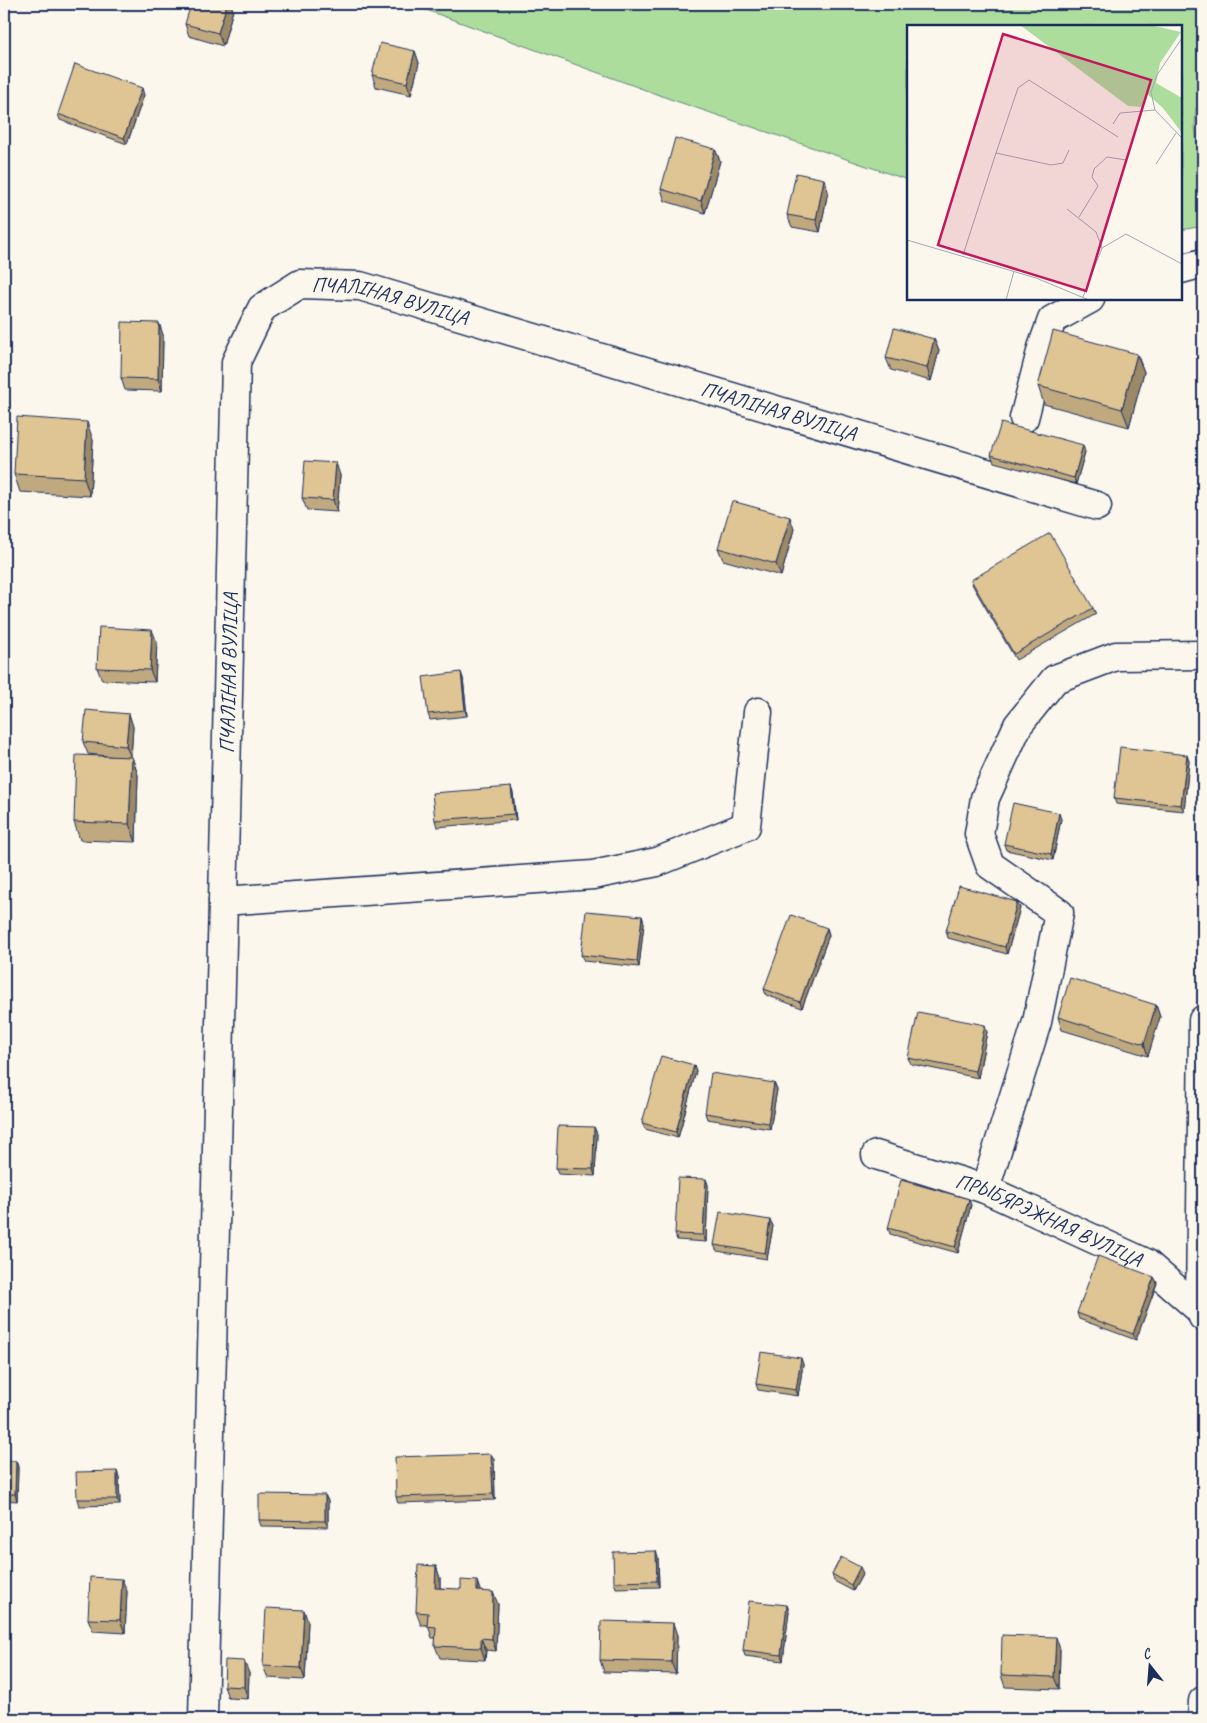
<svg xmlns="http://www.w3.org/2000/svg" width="1207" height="1723" font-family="Caveat,sans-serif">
  <rect width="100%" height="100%" fill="#fbf7ec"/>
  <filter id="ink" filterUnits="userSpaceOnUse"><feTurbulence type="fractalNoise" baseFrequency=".02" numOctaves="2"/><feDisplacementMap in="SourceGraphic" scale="10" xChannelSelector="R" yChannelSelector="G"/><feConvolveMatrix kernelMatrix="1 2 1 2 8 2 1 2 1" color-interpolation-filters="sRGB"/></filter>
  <g filter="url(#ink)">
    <polygon fill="#acdd9d" stroke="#64867e" points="410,4 1203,4 1203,111 1196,108 1195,127 1203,192 1203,226 1181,230 1181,26 908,26 908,180 670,99"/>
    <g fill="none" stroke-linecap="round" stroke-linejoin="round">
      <g stroke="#1b2f5e" stroke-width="31">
        <g id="minor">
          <polyline points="1181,269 1203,263"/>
          <polyline points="1024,418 1042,348 1052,320 1090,299"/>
          <path id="s1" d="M223,901l13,-539 26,-54 38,-24 60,2 737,220"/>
          <path id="s2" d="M876,1155l109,34 161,74 54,47 3,7"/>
          <polyline points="985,1189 1037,1022 1059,913 990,865 979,834 985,798 1018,725 1055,679 1116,656 1203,655"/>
          <polyline points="1200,1310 1203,1020"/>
          <polyline points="203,1719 223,901 593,875 657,862 746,826 758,712"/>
          <polyline points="1202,1719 1203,1701"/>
        </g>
      </g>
      <use href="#minor" stroke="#fbf7ec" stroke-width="28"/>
    </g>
    <g fill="#c0a97f" stroke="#1b2f5e">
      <polygon points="233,10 223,46 189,36 185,24"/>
      <polygon points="415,51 419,63 411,95 376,87 372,75"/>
      <polygon points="144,95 127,144 60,120 58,114"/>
      <polygon points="715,149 720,161 705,213 665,201 661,189"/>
      <polygon points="828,191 820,232 792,227 787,215"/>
      <polygon points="159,323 163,335 162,391 125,390 121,378"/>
      <polygon points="934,339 939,351 931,381 891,370 886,358"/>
      <polygon points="1137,354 1144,372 1129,427 1044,404 1038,386"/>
      <polygon points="93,440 90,496 20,492 14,474"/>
      <polygon points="1085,452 1076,484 994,462 991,455"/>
      <polygon points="340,475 337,512 307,510 302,498"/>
      <polygon points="794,529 781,576 723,560 718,548"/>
      <polygon points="971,580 1093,608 1096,614 1016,660 973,586"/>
      <polygon points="157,642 155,682 102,680 97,668"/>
      <polygon points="463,678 467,716 430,720 428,714"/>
      <polygon points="129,714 133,727 131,757 132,757 138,775 136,842 80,840 74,822 117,757 88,754 83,742"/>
      <polygon points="1187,755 1189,761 1184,811 1116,804 1114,798"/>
      <polygon points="511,787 513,793 516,820 437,827 435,820"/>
      <polygon points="1061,819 1053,860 1006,850 1004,844"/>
      <polygon points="1017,902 1020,908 1007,954 948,938 946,931"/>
      <polygon points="642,916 644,923 639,967 584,961 581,955"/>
      <polygon points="827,928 829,935 802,1008 766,995 764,989"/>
      <polygon points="1156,1005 1160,1017 1148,1056 1062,1030 1058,1017"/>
      <polygon points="987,1032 978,1078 911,1064 908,1058"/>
      <polygon points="694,1065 696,1071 678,1138 645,1129 642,1123"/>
      <polygon points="774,1083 777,1090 770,1129 707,1119 705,1113"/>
      <polygon points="594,1127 597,1134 595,1176 558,1174 556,1168"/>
      <polygon points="706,1179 708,1185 706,1242 677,1240 675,1234"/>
      <polygon points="971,1205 958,1253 890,1234 888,1228"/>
      <polygon points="770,1220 773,1226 767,1259 717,1251 714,1245"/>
      <polygon points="1154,1277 1157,1283 1136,1340 1079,1319 1077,1313"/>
      <polygon points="803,1364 798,1396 758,1390 756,1384"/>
      <polygon points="491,1454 494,1460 495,1500 398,1503 396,1497"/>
      <polygon points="4,1461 16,1461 18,1467 17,1501 4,1500"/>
      <polygon points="119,1477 120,1505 79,1506 77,1499"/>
      <polygon points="325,1495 328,1501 328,1527 261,1526 259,1520"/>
      <polygon points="658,1557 659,1587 616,1588 614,1582"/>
      <polygon points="436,1566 440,1578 440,1588 481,1592 498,1604 496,1651 486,1650 485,1660 440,1658 435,1646 436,1638 432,1638 428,1625 421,1625 416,1612"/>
      <polygon points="863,1573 853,1591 834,1581 832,1574"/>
      <polygon points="127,1591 125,1633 93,1631 88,1619"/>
      <polygon points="787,1605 789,1611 783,1661 745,1656 743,1650"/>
      <polygon points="308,1622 305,1680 268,1678 263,1666"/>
      <polygon points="677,1635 676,1674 604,1672 600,1660"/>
      <polygon points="1060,1649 1059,1689 1005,1687 1001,1675"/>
      <polygon points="249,1673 248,1699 228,1698 224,1686"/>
    </g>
    <g fill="#9c8968" stroke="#1b2f5e">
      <polygon points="227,4 231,4 233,10 223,46 218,33"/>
      <polygon points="415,51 419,63 411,95 407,83"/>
      <polygon points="142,88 144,95 127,144 124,138"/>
      <polygon points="715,149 720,161 705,213 701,201"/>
      <polygon points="824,179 828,191 820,232 816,220"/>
      <polygon points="159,323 163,335 162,391 158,379"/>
      <polygon points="934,339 939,351 931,381 927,368"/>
      <polygon points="1137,354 1144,372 1129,427 1122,409"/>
      <polygon points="87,422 93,440 90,496 84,478"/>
      <polygon points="1083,445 1085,452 1076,484 1074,478"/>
      <polygon points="336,463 340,475 337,512 333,500"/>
      <polygon points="790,517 794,529 781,576 776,564"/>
      <polygon points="152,630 157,642 155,682 150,670"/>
      <polygon points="461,672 463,678 467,716 465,710"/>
      <polygon points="129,714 133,727 131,758 126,746"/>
      <polygon points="1187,755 1189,761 1184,811 1181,805"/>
      <polygon points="132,757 138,775 136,842 129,824"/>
      <polygon points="511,787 513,793 516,820 514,814"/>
      <polygon points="1059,813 1061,819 1053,860 1051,854"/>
      <polygon points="1017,902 1020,908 1007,954 1005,947"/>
      <polygon points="642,916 644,923 639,967 637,961"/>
      <polygon points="827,928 829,935 802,1008 800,1002"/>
      <polygon points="1156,1005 1160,1017 1148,1056 1144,1044"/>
      <polygon points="985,1025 987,1032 978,1078 975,1071"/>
      <polygon points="694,1065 696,1071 678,1138 676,1132"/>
      <polygon points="774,1083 777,1090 770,1129 768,1123"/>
      <polygon points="594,1127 597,1134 595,1176 593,1169"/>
      <polygon points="706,1179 708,1185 706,1242 703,1235"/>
      <polygon points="969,1199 971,1205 958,1253 955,1247"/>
      <polygon points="770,1220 773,1226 767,1259 765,1253"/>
      <polygon points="1154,1277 1157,1283 1136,1340 1133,1334"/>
      <polygon points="801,1358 803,1364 798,1396 796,1390"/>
      <polygon points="491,1454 494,1460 495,1500 493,1494"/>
      <polygon points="16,1461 18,1467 17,1501 15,1494"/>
      <polygon points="117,1471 119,1477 120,1505 117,1499"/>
      <polygon points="325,1495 328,1501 328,1527 325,1521"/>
      <polygon points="656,1551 658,1557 659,1587 657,1581"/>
      <polygon points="436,1566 440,1578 440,1600 435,1588"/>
      <polygon points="860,1567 863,1573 853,1591 851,1585"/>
      <polygon points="122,1579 127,1591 125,1633 120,1620"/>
      <polygon points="477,1581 481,1593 477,1591"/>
      <polygon points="493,1592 498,1604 496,1651 492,1639"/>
      <polygon points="787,1605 789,1611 783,1661 781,1655"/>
      <polygon points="304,1610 308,1622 305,1680 301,1668"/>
      <polygon points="673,1623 677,1635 676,1674 671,1662"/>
      <polygon points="1056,1637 1060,1649 1059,1689 1054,1677"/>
      <polygon points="481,1638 486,1650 485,1660 481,1648"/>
      <polygon points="244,1661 249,1673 248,1699 244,1687"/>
    </g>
    <g fill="#dfc494" stroke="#1b2f5e">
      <polygon points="191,4 227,4 218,33 185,24"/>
      <polygon points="380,43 415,51 407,83 372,75"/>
      <polygon points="75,64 142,88 124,138 58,114"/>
      <polygon points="675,138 715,149 701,201 661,189"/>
      <polygon points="796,173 824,179 816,220 787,215"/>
      <polygon points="122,322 159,323 158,379 121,378"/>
      <polygon points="894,328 934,339 927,368 886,358"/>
      <polygon points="1053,331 1137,354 1122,409 1038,386"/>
      <polygon points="17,417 87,422 84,478 14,474"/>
      <polygon points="1001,423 1083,445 1074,478 991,455"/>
      <polygon points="305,461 336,463 333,500 302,498"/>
      <polygon points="732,501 790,517 776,564 718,548"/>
      <polygon points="1050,533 1093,608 1014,654 971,580"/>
      <polygon points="99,627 152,630 150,670 97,668"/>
      <polygon points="461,672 465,710 428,714 423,677"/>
      <polygon points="86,710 129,714 126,746 83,742"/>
      <polygon points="1120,747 1187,755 1181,805 1114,798"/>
      <polygon points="76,755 132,757 129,824 74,822"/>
      <polygon points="511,787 514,814 435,820 432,793"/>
      <polygon points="1013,803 1059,813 1051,854 1004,844"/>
      <polygon points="959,886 1017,902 1005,947 946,931"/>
      <polygon points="586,911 642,916 637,961 581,955"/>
      <polygon points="791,915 827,928 800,1002 764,989"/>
      <polygon points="1070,978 1156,1005 1144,1044 1058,1017"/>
      <polygon points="918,1012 985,1025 975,1071 908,1058"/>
      <polygon points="661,1056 694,1065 676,1132 642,1123"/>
      <polygon points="711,1073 774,1083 768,1123 705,1113"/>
      <polygon points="558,1126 594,1127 593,1169 556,1168"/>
      <polygon points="678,1178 706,1179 703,1235 675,1234"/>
      <polygon points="901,1180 969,1199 955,1247 888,1228"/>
      <polygon points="720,1212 770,1220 765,1253 714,1245"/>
      <polygon points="1098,1256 1154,1277 1133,1334 1077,1313"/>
      <polygon points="761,1352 801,1358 796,1390 756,1384"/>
      <polygon points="491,1454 493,1494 396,1497 395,1457"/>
      <polygon points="4,1461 16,1461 15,1494 4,1494"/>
      <polygon points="117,1471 117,1499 77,1499 76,1472"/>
      <polygon points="259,1494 325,1495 325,1521 259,1520"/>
      <polygon points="656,1551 657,1581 614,1582 613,1552"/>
      <polygon points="841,1557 860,1567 851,1585 832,1574"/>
      <polygon points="418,1565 436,1566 435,1588 461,1589 461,1580 477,1581 477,1591 493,1592 492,1639 481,1638 481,1648 435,1646 436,1627 427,1626 428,1613 416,1612"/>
      <polygon points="90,1577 122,1579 120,1620 88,1619"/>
      <polygon points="749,1601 787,1605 781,1655 743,1650"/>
      <polygon points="266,1608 304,1610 301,1668 263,1666"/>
      <polygon points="601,1621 673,1623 671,1662 600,1660"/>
      <polygon points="1002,1635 1056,1637 1054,1677 1001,1675"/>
      <polygon points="225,1660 244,1661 244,1687 224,1686"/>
    </g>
  </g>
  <g text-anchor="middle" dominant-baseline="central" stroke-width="4" stroke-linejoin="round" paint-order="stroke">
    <g font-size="21" fill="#1b2f5e" stroke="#fbf7ec">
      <text stroke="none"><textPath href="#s1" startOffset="736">ПЧАЛІНАЯ ВУЛІЦА</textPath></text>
      <text stroke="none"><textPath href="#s1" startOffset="1141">ПЧАЛІНАЯ ВУЛІЦА</textPath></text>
      <text stroke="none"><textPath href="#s1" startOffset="228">ПЧАЛІНАЯ ВУЛІЦА</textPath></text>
      <text stroke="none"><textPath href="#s2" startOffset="185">ПРЫБЯРЭЖНАЯ ВУЛІЦА</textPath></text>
    </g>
  </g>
  <g transform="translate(907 25)">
    <rect width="275" height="275" fill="#fbf7ec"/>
    <path d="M113,0h130l31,7 -21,31 -4,20 26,15v35l-19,-25 -17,-15 -4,14 -14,-1z" fill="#acdd9d"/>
    <path fill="none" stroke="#a1a7b3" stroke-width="1" d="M275,13l-25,37 -6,17 4,18 27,28M206,99l7,-11 35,-3M89,128l22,-65 11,-8 89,57M249,139l20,-31M160,184l29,23 6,16M172,192l19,-31 -6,-9 2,-8 13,-12 19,3M0,215l129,38 53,22M194,215l11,-36M195,223l24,-14 56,30M56,230l33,-102 55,12 12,-2 6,-13M176,272l19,-49M99,275l8,-29"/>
    <path fill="#c2185b" fill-opacity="0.15" stroke="#c2185b" stroke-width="2.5" d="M96,9l148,46 -65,211 -148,-46z"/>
    <rect width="275" height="275" fill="none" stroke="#1b2f5e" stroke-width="2.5"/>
  </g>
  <rect width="1207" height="1723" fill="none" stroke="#fbf7ec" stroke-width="20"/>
  <rect x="10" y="10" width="1187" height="1703" fill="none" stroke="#1b2f5e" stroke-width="2" filter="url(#ink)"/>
  <g transform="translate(1150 1666) rotate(343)" stroke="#fbf7ec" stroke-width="4" paint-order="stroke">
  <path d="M0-4L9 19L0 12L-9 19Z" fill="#1b2f5e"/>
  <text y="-8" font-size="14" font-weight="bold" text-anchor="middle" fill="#1b2f5e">С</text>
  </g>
</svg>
